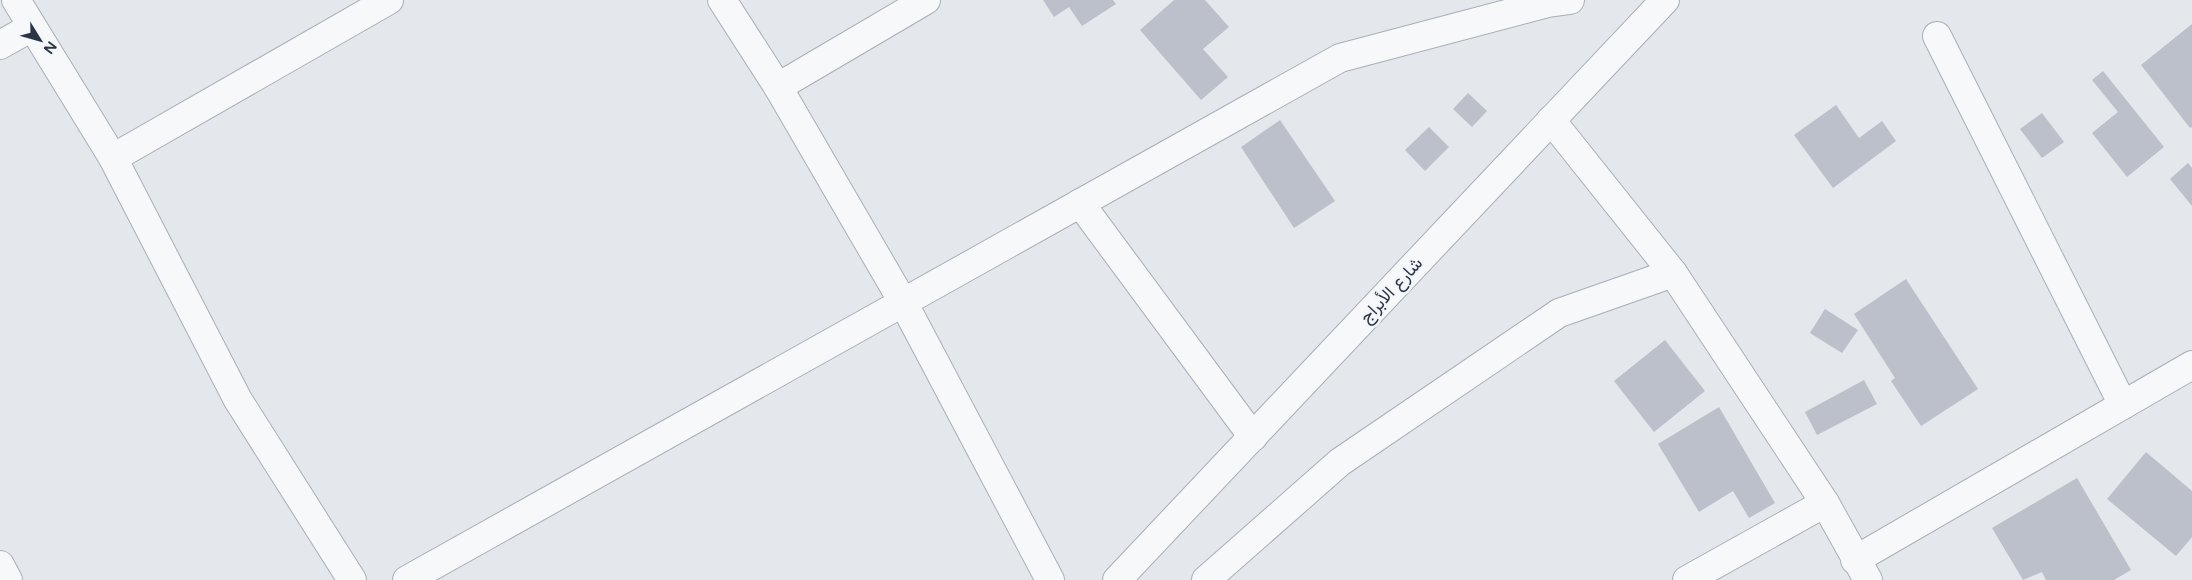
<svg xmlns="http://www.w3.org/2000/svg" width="2192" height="580" font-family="'Varela Round',Vazirmatn,sans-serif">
  <rect width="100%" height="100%" fill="#e4e7ec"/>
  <g fill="#bbc0ca">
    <polygon points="1043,0 1113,0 1116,4 1082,26 1069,7 1054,17"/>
    <polygon points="1174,0 1205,0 1229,27 1203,49 1228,77 1201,100 1140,30"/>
    <polygon points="2192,24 2192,127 2190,128 2141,65"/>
    <polygon points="2103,71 2164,147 2127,177 2092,133 2118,112 2092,80"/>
    <polygon points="1468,93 1487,111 1472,127 1453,109"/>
    <polygon points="1836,105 1859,138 1882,121 1896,141 1833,188 1794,135"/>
    <polygon points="2042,113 2064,142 2042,158 2020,129"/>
    <polygon points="1280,120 1335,201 1294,228 1241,147"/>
    <polygon points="1429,127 1449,147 1425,171 1405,150"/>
    <polygon points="2188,163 2192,168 2192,206 2170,179"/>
    <polygon points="1906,279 1978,389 1921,426 1891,381 1895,378 1854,314"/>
    <polygon points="1825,309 1858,330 1842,353 1810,333"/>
    <polygon points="1665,340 1705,391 1654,432 1614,381"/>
    <polygon points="1864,380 1877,404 1817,435 1805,412"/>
    <polygon points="1719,407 1775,503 1749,518 1733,491 1699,512 1658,444"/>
    <polygon points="2146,452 2192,491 2192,537 2176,556 2107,499"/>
    <polygon points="2077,478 2131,570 2114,580 2046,580 2042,572 2023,580 1992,528"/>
  </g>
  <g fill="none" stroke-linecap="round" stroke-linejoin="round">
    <g stroke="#a9aeb7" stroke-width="30">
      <g id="minor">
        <polyline points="16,0 113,158 238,400 352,580"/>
        <polyline points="722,0 778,87 903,302 1050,580"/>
        <polyline points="1937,36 2123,405"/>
        <polyline points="0,45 32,27"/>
        <polyline points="778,87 926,0"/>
        <polyline points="1551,120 1673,273 1825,503 1868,580"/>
        <polyline points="113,158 389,0"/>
        <polyline points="1080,203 1253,437"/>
        <polyline points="1855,560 2192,365"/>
        <polyline points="0,565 8,580"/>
        <polyline points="407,580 1340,58 1548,3 1570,0"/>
        <polyline points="1206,580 1340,462 1559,313 1673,273"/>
        <polyline points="1687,580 1825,503"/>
      </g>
    </g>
    <g stroke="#a9aeb7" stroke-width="30">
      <polyline id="tertiary" points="1117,580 1665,0"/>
    </g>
    <use href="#minor" stroke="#f7f8fa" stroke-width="28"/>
    <use href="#tertiary" stroke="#f7f8fa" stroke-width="28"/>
  </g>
  <g text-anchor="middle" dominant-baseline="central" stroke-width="5" stroke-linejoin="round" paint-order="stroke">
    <g font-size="18" fill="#2b3445" stroke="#f4f6f9">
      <text transform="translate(1391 290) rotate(-47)">شارع الأبراج</text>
    </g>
  </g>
  <g transform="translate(40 40) rotate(127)" stroke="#f4f6f9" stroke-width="4" paint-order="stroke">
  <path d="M0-4L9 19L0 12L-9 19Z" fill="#2b3445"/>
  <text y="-8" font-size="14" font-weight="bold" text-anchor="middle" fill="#2b3445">N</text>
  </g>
</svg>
